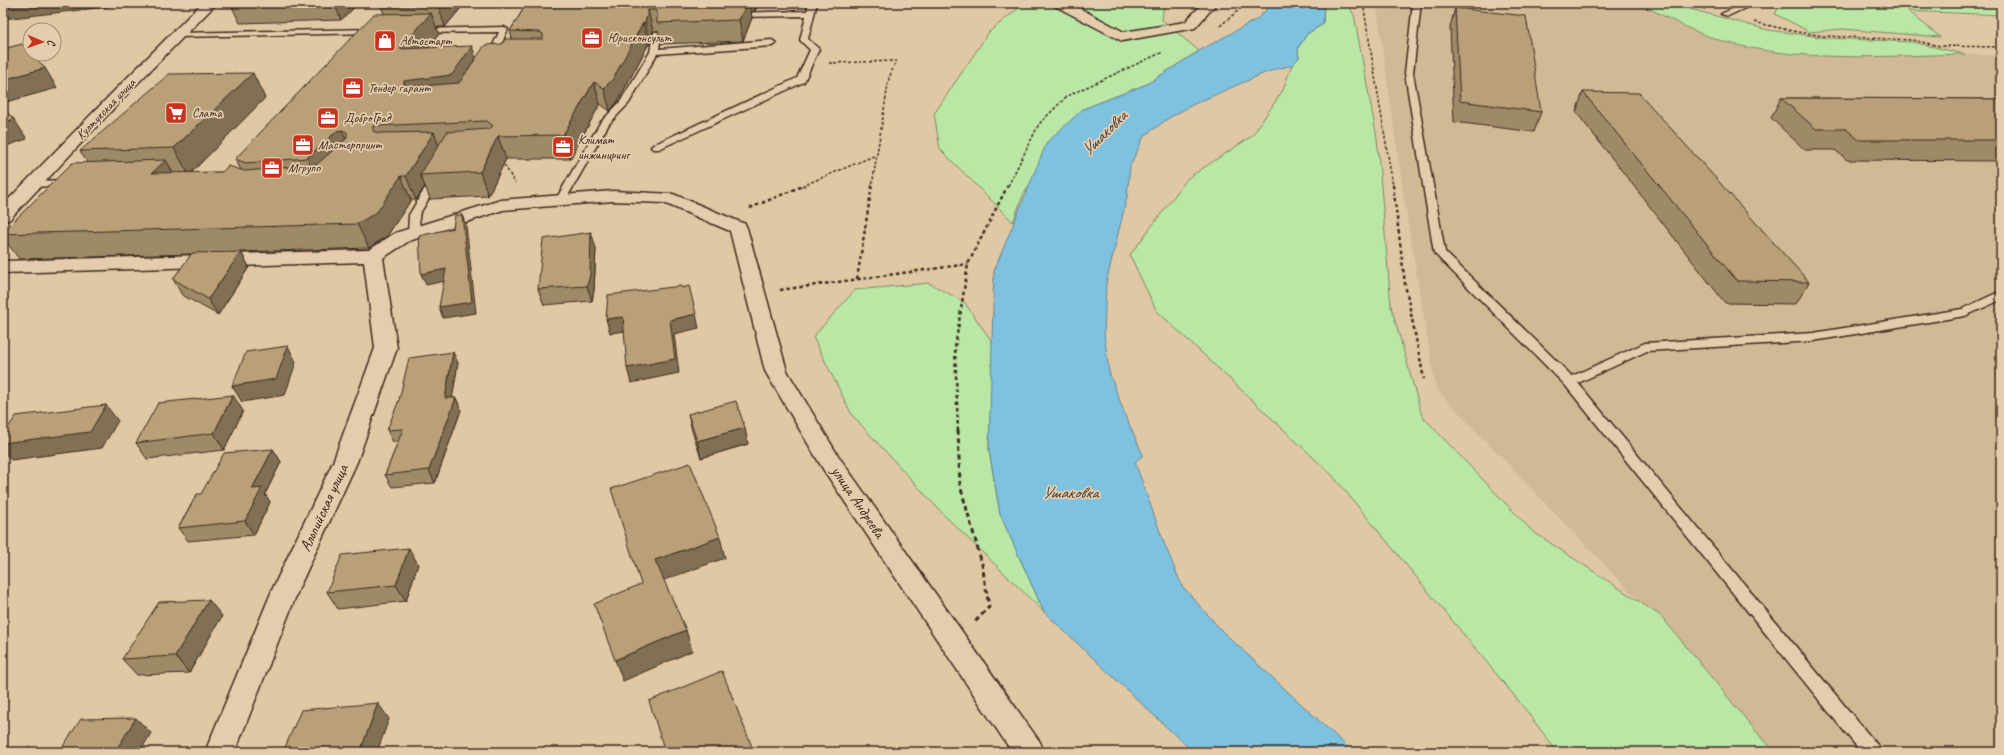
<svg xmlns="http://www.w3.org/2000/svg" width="2004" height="755" font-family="Caveat,sans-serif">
  <rect width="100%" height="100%" fill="#e1c8a4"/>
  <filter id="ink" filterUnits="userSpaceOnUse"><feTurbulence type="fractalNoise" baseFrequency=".025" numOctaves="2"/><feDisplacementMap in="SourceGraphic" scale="8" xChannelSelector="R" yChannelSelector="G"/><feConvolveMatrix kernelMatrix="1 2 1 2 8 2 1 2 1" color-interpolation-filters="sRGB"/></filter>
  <g filter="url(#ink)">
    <polygon fill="#d2b995" points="1376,3 1639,3 1682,26 1725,42 1776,51 1850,57 1965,54 2001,56 2001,752 1773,752 1661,616 1637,599 1436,389 1405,206"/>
    <g fill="#bae7a6" stroke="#7a8862">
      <polygon points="1025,3 1164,3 1162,20 1199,51 1147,84 1083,109 1023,195 1013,222 940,149 934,114 989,32"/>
      <polygon points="1324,3 1347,3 1354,15 1377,138 1391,306 1422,416 1532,531 1661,616 1773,752 1557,752 1522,705 1332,475 1156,310 1130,255 1188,178 1252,136 1283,90 1292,65 1299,58 1298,48 1307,34 1323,24"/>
      <path d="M1639,3h29l100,27 60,8 84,4 53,12c-80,2 -162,9 -240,-12 -30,-9 -58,-24 -86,-39z"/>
      <polygon points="1781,3 2001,3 2001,15 1908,11 1940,37 1842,29 1810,32 1775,14"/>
      <polygon points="929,283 964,302 993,343 989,450 1000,514 1044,612 944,515 852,415 813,337 855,290"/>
    </g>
    <polygon fill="#7fc2e0" stroke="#648592" points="1273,3 1324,3 1323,24 1307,34 1298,48 1299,58 1292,65 1267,72 1194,104 1169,118 1144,136 1130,166 1127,197 1106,283 1104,333 1109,372 1125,415 1143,455 1135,462 1164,543 1182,586 1222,631 1353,752 1193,752 1044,612 1000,514 989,450 994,271 1047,142 1083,109 1147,84 1199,51 1257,19"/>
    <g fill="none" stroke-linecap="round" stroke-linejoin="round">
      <g stroke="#3b2a1e" stroke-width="3">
        <g id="lane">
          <polygon points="809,3 817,3 808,39 819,49 804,82 659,149 653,149 651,147 653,145 797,78 810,50 800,40 806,16 734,17 730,15 734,13 807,11"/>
          <polygon points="1413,3 1421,3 1413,73 1445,252 1572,376 1645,343 1813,333 1962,309 2001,291 2001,300 1965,316 1813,341 1647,351 1578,383 1878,746 1881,752 1861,752 1565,385 1434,253 1405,73"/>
          <polygon points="1745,3 1756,3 1728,16 1721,14"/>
          <polygon points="504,27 508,29 497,54 501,56 497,59 489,58 488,56 499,32 419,33 415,31 419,29"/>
          <polygon points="374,29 377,29 377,33 178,37 174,35 178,33"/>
          <polygon points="654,32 660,32 661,34 659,49 772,40 776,43 772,46 657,54 629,103 609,124 565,201 560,204 556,203 555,201 600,123 620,102 650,52"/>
          <polygon points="436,175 441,178 419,215 420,234 418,236 410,236 408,234 409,215 431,178"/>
          <polygon points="69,180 74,183 73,185 33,187 28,184 33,181"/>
        </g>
      </g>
      <g stroke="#3b2a1e" stroke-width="3">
        <g id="street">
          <polygon points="1053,3 1070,3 1124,32 1185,22 1203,3 1217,3 1195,28 1122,41 1055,6"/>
          <polygon points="613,191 673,194 745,224 747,228 787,371 839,457 1040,742 1044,752 1012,752 823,469 765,371 730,231 664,203 613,201 503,210 409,241 383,258 397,348 357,462 299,588 235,752 205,752 273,588 333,462 375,348 364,262 3,273 3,261 369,250 395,233 501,200"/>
        </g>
      </g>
      <g stroke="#3b2a1e" stroke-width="3">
        <polygon id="secondary" points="202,3 217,3 129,92 9,220 3,221 3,205 119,86"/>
      </g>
      <g stroke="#3b2a1e" stroke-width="1.5" stroke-dasharray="3 2" stroke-linecap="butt">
        <polyline points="1363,3 1393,186"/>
        <polyline points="1683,3 1706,9"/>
        <polyline points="1754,22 1797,32 1825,36 1912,40 1940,46 2001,47"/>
        <polyline points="1220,26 1247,3"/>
        <polyline points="829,63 896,61 889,78 872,186"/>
        <polyline points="502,161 515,183"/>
        <polyline points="802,186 876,155"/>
        <polyline points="1008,186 1039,124 1067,96 1163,52"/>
      </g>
      <g stroke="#3b2a1e" stroke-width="2.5" stroke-dasharray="3.5 3" stroke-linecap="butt">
        <polyline points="1393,185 1405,284 1424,379"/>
        <polyline points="750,208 805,185"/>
        <polyline points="857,279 872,185"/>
        <polyline points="780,290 968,264"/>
        <polyline points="958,431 955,348 968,264 1008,185"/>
      </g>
      <polyline stroke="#3b2a1e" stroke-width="3" stroke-dasharray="5 3.5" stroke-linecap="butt" points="958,430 960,485 982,564 989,607 974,623"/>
      <use href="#lane" fill="#e5ccad" fill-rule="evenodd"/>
      <use href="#street" fill="#e5ccad" fill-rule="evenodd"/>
      <use href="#secondary" fill="#e5ccad" fill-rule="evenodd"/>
    </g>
    <g fill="#9f8a67" stroke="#3b2a1e">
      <polygon points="230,3 359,3 341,20 240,23"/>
      <polygon points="381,3 465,3 445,27 436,27 439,34 428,48 476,58 512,39 510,31 527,3 759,3 755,11 751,11 752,18 743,41 661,44 658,31 653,31 650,45 648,45 618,101 610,111 600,104 570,159 506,159 488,196 430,199 425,186 416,200 411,200 387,236 369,248 241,252 249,267 218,315 182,295 173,279 192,254 19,259 3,237 3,232 87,162 80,151 265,98 190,173 222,172 241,170 235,159 384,14 381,6 383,5"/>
      <polygon points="1455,8 1541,112 1534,132 1454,122 1450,27"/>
      <polygon points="1583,92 1809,282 1796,304 1725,303 1576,112"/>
      <polygon points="1781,98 2001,99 2001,161 1847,160 1835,150 1805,150 1771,118"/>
      <polygon points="596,248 594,290 592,301 544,305 538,289"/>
      <polygon points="458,363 452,398 456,398 461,410 435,483 392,487 385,475 398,442 393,442 387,430"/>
      <polygon points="243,411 224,450 147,459 136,443"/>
      <polygon points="688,414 748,444 701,458 692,431"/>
      <polygon points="273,449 281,462 265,494 270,502 254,535 188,541 178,528 201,494"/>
      <polygon points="418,564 406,601 338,609 327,592"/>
      <polygon points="222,616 189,673 137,675 122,659"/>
    </g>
    <g fill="#827054" stroke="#3b2a1e">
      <polygon points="3,3 116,3 114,6 3,19"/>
      <polygon points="334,3 359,3 341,20"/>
      <polygon points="439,3 465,3 445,27 438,5"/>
      <polygon points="747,3 750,3 752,18 743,41 739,20"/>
      <polygon points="754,3 759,3 755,11"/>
      <polygon points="648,10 653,31 650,45 645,23"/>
      <polygon points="431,13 439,34 408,71 400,49"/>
      <polygon points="643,23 648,45 618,101 610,111 604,88"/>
      <polygon points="472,46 479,67 460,98 412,103 404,85 404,81"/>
      <polygon points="45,68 57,88 3,103 3,80"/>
      <polygon points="253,73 265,98 189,175 174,148"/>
      <polygon points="594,82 600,104 570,159 563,135"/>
      <polygon points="14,119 27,139 3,147 3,123"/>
      <polygon points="342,130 352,154 318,182 307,158 337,131"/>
      <polygon points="434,132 442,156 420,175 425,186 416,200 406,176"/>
      <polygon points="498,136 506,159 488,196 480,172"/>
      <polygon points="166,160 179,184 152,173"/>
      <polygon points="401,176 411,200 387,236 369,248 357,224"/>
      <polygon points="462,215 466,225 476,313 443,318 439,307"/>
      <polygon points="591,232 596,248 594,290 592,301 587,286"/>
      <polygon points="241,252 249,267 218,315 208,299"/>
      <polygon points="446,269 450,280 426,285 421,274"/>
      <polygon points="696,314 699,328 674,334 679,373 631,383 627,368 670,320"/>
      <polygon points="623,317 627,331 610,333 606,319"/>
      <polygon points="288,346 296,362 285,395 242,402 232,386"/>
      <polygon points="453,352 458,363 450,411 445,398"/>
      <polygon points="233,395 243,411 224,450 214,433"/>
      <polygon points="456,398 461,410 435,483 429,470"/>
      <polygon points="106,405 118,421 102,448 11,460 3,451 3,443"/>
      <polygon points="745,428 748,444 701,458 697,441"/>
      <polygon points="273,449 281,462 265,494 270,502 254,535 245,521 252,489"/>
      <polygon points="720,537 725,558 661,581 655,560"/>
      <polygon points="409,548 418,564 406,601 396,585"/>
      <polygon points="209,600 222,616 189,673 175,656"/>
      <polygon points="686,630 692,651 623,681 615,660"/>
      <polygon points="378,703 389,719 377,752 360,752"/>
      <polygon points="136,718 151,733 140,752 115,752"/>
    </g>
    <g fill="#b9a078" stroke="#3b2a1e">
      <polygon points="384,3 439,3 438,5 381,6"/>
      <polygon points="527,3 747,3 739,20 657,23 657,10 648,10 645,23 643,23 613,79 604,88 594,82 563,135 498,136 480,172 420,175 447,132 489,129 493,126 487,121 373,126 373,131 378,133 434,132 406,176 401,176 377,212 357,224 3,234 3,232 72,163 166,160 152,173 222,172 228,166 245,171 316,165 347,138 347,132 342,130 337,131 307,158 246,163 235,159 374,14 431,13 400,49 472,46 452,75 404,81 404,85 408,87 459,83 485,45 502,44 505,39 543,39 543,34 539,32 510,31"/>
      <polygon points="1455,8 1526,16 1541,112 1460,101"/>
      <polygon points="22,44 30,52 30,54 32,54 45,68 3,80 3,49"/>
      <polygon points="253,73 174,148 80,151 169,74"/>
      <polygon points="1583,92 1639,93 1809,282 1737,281"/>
      <polygon points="1781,98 2001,99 2001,140 1859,140 1846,129 1816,129"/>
      <polygon points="3,108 14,119 3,123"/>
      <polygon points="455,215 462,215 472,302 439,307 446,269 421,274 419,236 453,228"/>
      <polygon points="591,232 590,275 587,286 538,289 543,239"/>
      <polygon points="241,252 208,299 173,279 192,253"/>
      <polygon points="681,286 682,288 689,286 696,314 670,320 675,359 627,368 623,317 606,319 608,295"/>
      <polygon points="288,346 276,379 232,386 246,352"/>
      <polygon points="453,352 445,398 456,398 429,470 385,475 403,429 387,430 399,400 409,358"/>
      <polygon points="233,395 214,433 136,443 158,403"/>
      <polygon points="736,401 745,428 697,441 688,414"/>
      <polygon points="106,405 90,432 3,443 3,435 16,416"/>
      <polygon points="273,449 252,489 262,488 245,521 178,528 197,494 201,494 224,453"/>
      <polygon points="690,463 720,537 655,560 686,630 615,660 594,604 641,584 611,489"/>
      <polygon points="409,548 396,585 327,592 342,555"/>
      <polygon points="209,600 175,656 122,659 159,602"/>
      <polygon points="722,671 754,752 665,752 649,701"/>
      <polygon points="378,703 360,752 283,752 301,710"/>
      <polygon points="136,718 115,752 59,752 81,719"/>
    </g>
  </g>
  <defs>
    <g id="office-square" transform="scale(1.15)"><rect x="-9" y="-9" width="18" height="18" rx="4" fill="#c8321e" stroke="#e5ccad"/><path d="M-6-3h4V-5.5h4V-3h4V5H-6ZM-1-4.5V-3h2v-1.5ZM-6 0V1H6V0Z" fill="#fff"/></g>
    <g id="shop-square" transform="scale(1.15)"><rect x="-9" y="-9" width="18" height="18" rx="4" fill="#c8321e" stroke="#e5ccad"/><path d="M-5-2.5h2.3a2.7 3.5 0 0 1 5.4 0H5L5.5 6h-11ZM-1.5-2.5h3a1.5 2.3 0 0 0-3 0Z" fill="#fff"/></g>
    <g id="supermarket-square" transform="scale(1.15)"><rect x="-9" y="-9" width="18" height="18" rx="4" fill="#c8321e" stroke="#e5ccad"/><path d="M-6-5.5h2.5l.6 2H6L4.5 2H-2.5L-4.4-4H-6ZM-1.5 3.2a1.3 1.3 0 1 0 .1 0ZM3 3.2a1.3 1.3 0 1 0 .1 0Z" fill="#fff"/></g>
  </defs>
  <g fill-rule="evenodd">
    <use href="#office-square" x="592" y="38"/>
    <use href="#shop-square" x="385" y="41"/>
    <use href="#office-square" x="353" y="88"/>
    <use href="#supermarket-square" x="176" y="113"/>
    <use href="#office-square" x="328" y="118"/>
    <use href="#office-square" x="303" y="145"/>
    <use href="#office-square" x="563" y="147"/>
    <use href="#office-square" x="272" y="168"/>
  </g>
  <g text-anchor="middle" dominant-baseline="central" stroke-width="3.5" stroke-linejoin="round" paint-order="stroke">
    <g font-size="13" fill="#3b2a1e" stroke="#e5ccad" text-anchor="start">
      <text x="608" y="38">Юрисконсульт</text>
      <text x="400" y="41">Автостарт</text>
      <text x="368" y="88">Тендер гарант</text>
      <text x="192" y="113">Слата</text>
      <text x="344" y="118">ДоброГрад</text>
      <text x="578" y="140">Климат<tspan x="578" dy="15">инжиниринг</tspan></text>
      <text x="318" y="145">Мастерпринт</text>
      <text x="288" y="168">Мгрупп</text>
    </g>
    <g font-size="13" fill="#3b2a1e" stroke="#e5ccad">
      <text transform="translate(106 109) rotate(-46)">Култукская улица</text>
    </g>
    <g font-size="16" fill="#3b2a1e" stroke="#e5ccad">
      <text transform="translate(858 502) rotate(56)">улица Андреева</text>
      <text transform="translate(324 508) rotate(-65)">Альпийская улица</text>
    </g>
    <g font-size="17" font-style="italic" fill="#45413b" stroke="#e5ccad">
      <text transform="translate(1104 133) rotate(-45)">Ушаковка</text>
      <text x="1070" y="492">Ушаковка</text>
    </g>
  </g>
  <rect width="2004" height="755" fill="none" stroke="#e5ccad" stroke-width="16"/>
  <rect x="8" y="8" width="1988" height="739" fill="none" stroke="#3b2a1e" stroke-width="1.5" filter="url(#ink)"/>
  <g transform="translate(42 42) rotate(92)"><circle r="19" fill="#e5ccad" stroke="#a18b74"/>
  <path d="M0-3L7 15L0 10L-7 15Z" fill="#c8321e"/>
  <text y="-6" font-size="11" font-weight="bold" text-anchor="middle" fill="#3b2a1e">С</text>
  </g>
</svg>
